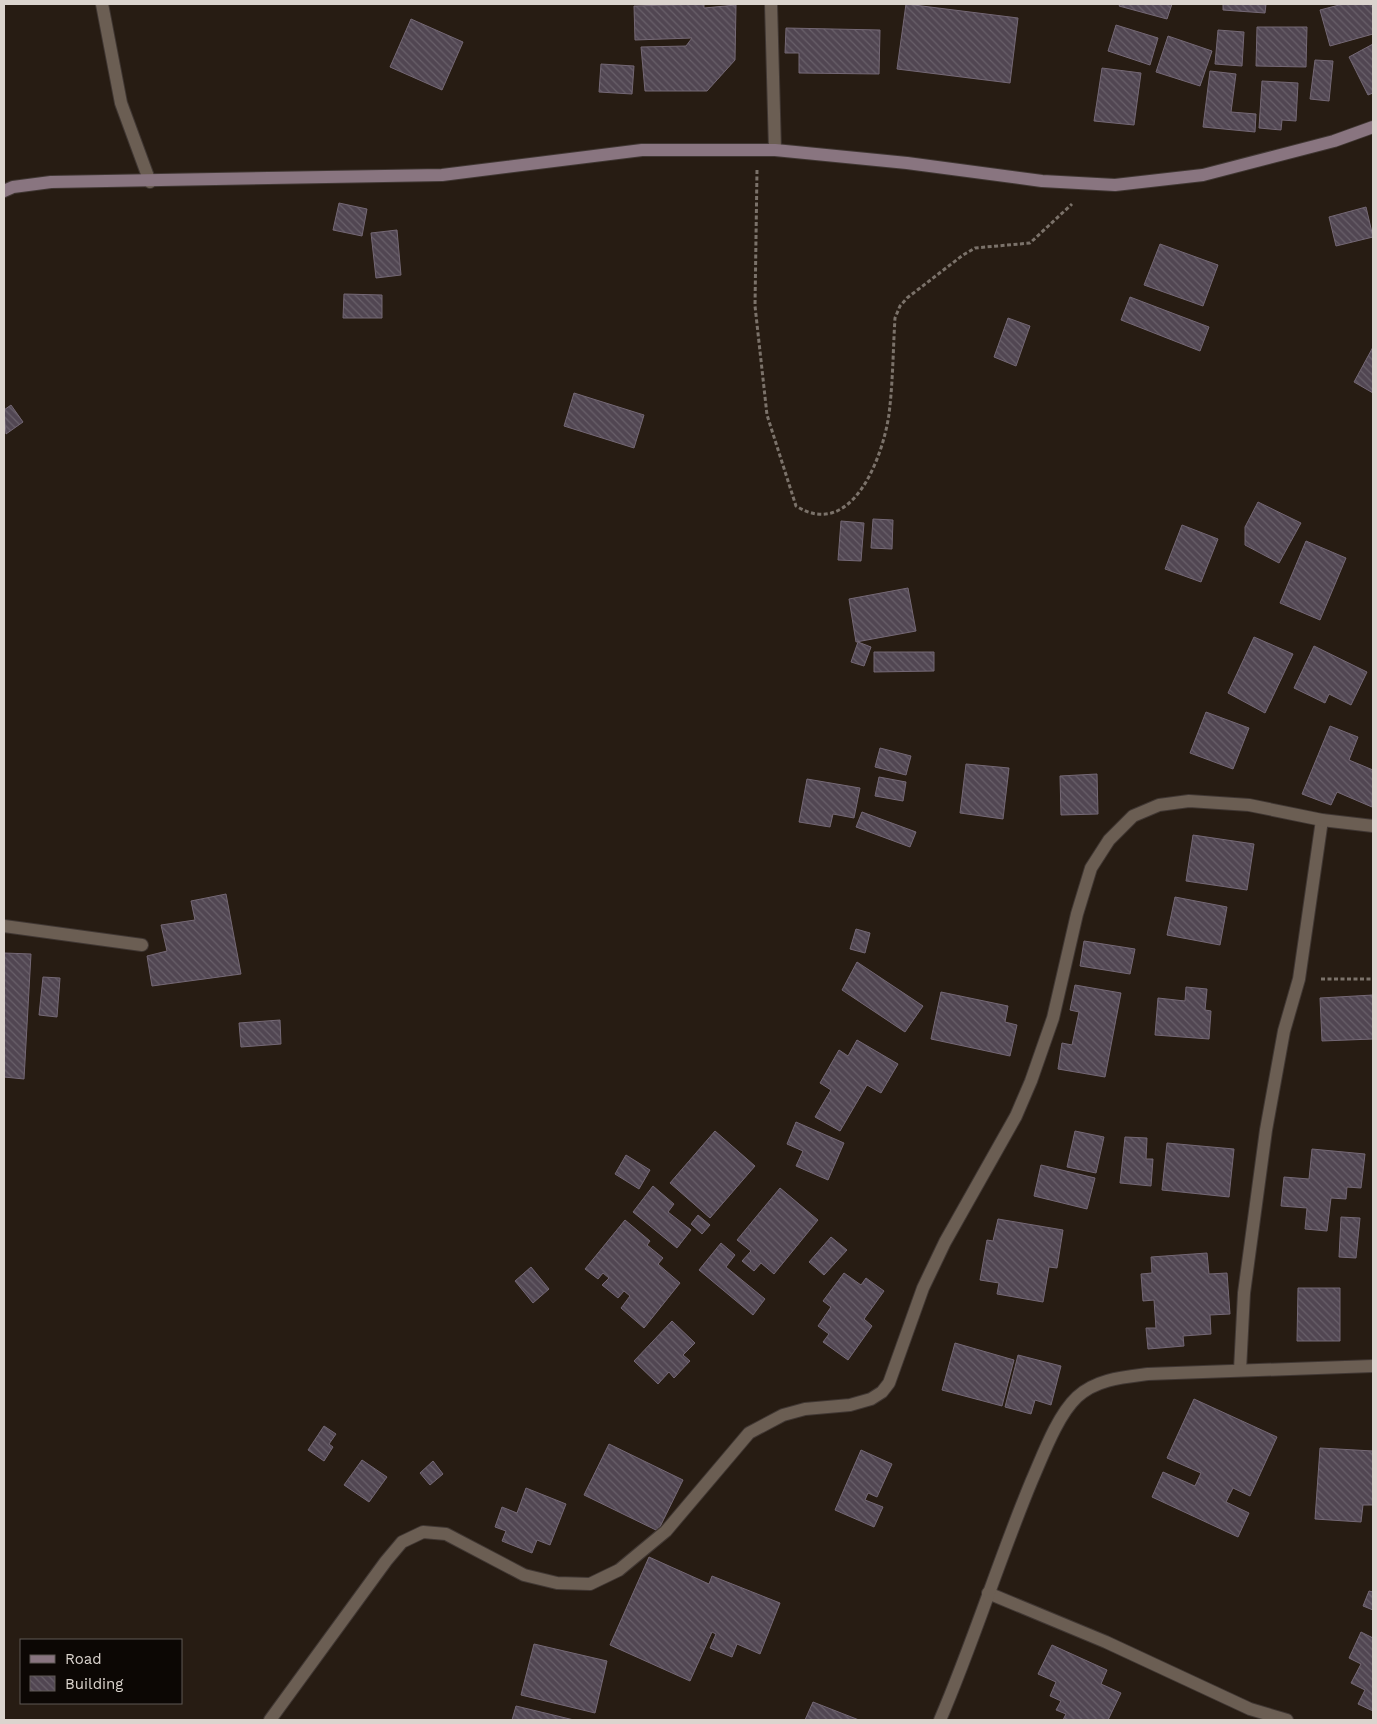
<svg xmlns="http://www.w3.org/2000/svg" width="1377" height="1724" font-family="'Work Sans',sans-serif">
  <defs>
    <pattern id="building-back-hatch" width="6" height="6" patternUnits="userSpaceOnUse" patternTransform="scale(1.25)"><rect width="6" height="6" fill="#514652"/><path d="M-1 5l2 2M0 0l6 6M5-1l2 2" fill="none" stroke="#69606a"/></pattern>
  </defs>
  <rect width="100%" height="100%" fill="#271c13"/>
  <g fill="url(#building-back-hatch)" stroke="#746875">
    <polygon points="704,4 704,8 736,5 735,60 707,91 645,91 641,47 686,46 692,38 635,40 634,6"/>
    <polygon points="906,4 1018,18 1010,83 897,69"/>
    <polygon points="1120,4 1172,4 1167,19 1119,6"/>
    <polygon points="1223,4 1266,4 1265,13 1223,10"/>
    <polygon points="1343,4 1373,4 1373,34 1330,46 1320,10"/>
    <polygon points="411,19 463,42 442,90 390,67"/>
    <polygon points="1116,25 1158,38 1150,65 1108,51"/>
    <polygon points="1257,27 1307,27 1306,67 1256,66"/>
    <polygon points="786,28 880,30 879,74 799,73 799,53 785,53"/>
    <polygon points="1218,30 1244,32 1242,66 1215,64"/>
    <polygon points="1168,36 1212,51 1200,86 1156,72"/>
    <polygon points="1373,44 1373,93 1368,95 1349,57"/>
    <polygon points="1315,60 1333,61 1329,101 1310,99"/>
    <polygon points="601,64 634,66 632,94 599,92"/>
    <polygon points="1102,68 1141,73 1134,125 1094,121"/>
    <polygon points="1210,71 1236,74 1231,112 1256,114 1255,132 1203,127"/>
    <polygon points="1262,81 1298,83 1296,121 1282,120 1281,130 1259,128"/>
    <polygon points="339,203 367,209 362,236 333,230"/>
    <polygon points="1366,207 1373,237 1336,246 1329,217"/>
    <polygon points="397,230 401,275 376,278 371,233"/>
    <polygon points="1160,244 1218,265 1203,306 1144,285"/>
    <polygon points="344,294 382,295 382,318 343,318"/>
    <polygon points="1130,297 1209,327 1200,351 1121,320"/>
    <polygon points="1008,318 1030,326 1016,366 994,357"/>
    <polygon points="1373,347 1373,393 1354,382"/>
    <polygon points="574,393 644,415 634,448 564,426"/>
    <polygon points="11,405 23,422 6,434 4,410"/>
    <polygon points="1258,502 1301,523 1279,563 1245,545 1245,527"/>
    <polygon points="873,519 893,520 892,549 871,548"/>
    <polygon points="841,521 864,523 861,561 838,560"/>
    <polygon points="1182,525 1218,539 1201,582 1165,569"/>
    <polygon points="1306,541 1346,558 1320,620 1280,603"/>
    <polygon points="908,588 916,631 856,642 849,599"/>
    <polygon points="1254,637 1293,654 1265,713 1228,693"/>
    <polygon points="858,642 871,647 864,666 851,662"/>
    <polygon points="1314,646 1367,672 1351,705 1329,694 1325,703 1294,688"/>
    <polygon points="874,652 934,652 934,671 874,672"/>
    <polygon points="1206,712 1249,728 1233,769 1190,753"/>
    <polygon points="1330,726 1358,737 1349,760 1373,770 1372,807 1337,792 1331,805 1302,794"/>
    <polygon points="880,748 911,756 906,775 875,767"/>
    <polygon points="966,764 1009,768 1003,819 960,813"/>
    <polygon points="1097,774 1098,814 1061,815 1060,776"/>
    <polygon points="879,777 906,782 903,801 875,796"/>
    <polygon points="807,779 860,788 854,818 833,814 830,827 799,822"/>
    <polygon points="862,812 916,832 910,847 856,827"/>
    <polygon points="1193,835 1254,844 1247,890 1186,881"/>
    <polygon points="226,894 241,974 152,986 147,956 167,951 161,925 195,920 191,901"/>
    <polygon points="1175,897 1227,907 1220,945 1167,935"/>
    <polygon points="856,929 870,933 865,953 850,949"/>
    <polygon points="1084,941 1135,949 1130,974 1080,966"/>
    <polygon points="4,953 31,954 24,1079 4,1077"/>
    <polygon points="857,962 923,1006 905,1032 842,990"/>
    <polygon points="43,977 60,978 57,1017 39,1015"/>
    <polygon points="1075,985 1121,993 1105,1077 1058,1069 1062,1043 1072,1045 1079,1012 1070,1010"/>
    <polygon points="1186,987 1207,989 1205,1010 1211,1011 1209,1039 1155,1035 1158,998 1185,1001"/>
    <polygon points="941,992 1008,1006 1005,1022 1017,1025 1010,1056 931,1039"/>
    <polygon points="1373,995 1373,1039 1322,1041 1320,998"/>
    <polygon points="280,1020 281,1044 241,1047 239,1023"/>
    <polygon points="857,1040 898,1064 881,1093 867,1085 840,1131 815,1117 831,1090 820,1083 839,1050 848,1056"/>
    <polygon points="796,1122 844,1143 828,1180 796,1166 803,1151 787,1144"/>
    <polygon points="715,1131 755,1166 710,1218 670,1183"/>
    <polygon points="1075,1131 1104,1137 1096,1173 1067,1167"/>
    <polygon points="1125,1137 1147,1138 1146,1159 1153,1159 1151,1186 1120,1183"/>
    <polygon points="1167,1143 1234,1149 1229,1197 1162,1190"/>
    <polygon points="1312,1149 1365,1154 1361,1188 1347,1187 1346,1199 1331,1198 1327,1231 1305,1229 1307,1208 1281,1206 1284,1177 1309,1179"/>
    <polygon points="626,1155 650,1170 639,1189 615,1174"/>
    <polygon points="1041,1165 1095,1178 1087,1209 1034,1196"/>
    <polygon points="653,1186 674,1204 668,1212 691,1230 677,1248 633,1212"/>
    <polygon points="780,1188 818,1220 774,1274 761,1263 754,1271 742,1261 751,1251 737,1240"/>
    <polygon points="698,1215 710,1225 702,1234 691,1224"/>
    <polygon points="1341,1217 1360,1218 1356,1258 1339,1257"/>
    <polygon points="998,1219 1063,1230 1057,1268 1049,1267 1043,1302 997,1294 999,1283 980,1280 987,1240 993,1241"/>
    <polygon points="625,1220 650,1241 647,1245 663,1258 658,1264 680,1283 644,1328 621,1308 630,1296 624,1291 618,1298 602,1285 609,1278 603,1273 598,1279 585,1269"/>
    <polygon points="831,1237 847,1250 824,1275 809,1262"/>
    <polygon points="721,1243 735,1255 726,1267 765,1299 753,1315 699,1270"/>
    <polygon points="1207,1253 1209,1274 1227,1273 1230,1314 1210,1315 1211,1334 1183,1336 1184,1346 1148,1349 1146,1328 1156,1328 1154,1300 1143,1301 1141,1274 1152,1273 1151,1257"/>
    <polygon points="531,1267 549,1289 533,1303 515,1281"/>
    <polygon points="844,1273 861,1285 866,1278 884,1291 864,1319 872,1326 848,1360 823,1342 829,1334 818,1326 831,1307 823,1301"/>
    <polygon points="1298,1288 1340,1288 1340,1341 1297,1341"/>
    <polygon points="672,1321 695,1343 683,1355 690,1361 674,1378 669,1372 658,1384 634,1361"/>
    <polygon points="955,1343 1014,1360 1002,1406 942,1390"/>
    <polygon points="1018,1355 1061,1366 1051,1405 1035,1400 1031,1414 1005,1407"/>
    <polygon points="1194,1399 1277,1437 1250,1496 1233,1488 1226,1502 1249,1513 1238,1537 1152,1497 1163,1472 1195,1486 1201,1473 1167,1458"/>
    <polygon points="324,1426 336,1434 329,1444 333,1447 324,1461 308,1450"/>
    <polygon points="609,1444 683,1480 658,1531 584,1495"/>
    <polygon points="1320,1448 1373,1451 1373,1505 1363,1505 1361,1522 1315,1519"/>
    <polygon points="861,1450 892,1464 877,1497 868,1493 865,1500 883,1507 874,1527 835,1510"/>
    <polygon points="362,1460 387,1477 369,1502 344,1485"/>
    <polygon points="433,1461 443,1474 430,1485 420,1473"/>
    <polygon points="526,1488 566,1504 550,1545 537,1540 532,1553 502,1541 506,1531 495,1527 502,1507 517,1513"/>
    <polygon points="649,1557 709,1584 712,1576 780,1603 760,1654 737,1644 732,1657 710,1648 716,1634 712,1632 690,1681 610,1645"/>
    <polygon points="1369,1591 1373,1592 1373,1610 1363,1606"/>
    <polygon points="1361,1632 1373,1638 1373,1711 1358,1704 1365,1690 1351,1683 1361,1664 1349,1658"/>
    <polygon points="534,1644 607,1661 595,1713 521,1695"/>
    <polygon points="1052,1645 1107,1670 1101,1684 1121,1693 1108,1720 1063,1720 1066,1714 1056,1710 1061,1701 1050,1696 1056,1682 1038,1674"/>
    <polygon points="813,1702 859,1720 805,1720"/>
    <polygon points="516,1706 574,1720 512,1720"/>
  </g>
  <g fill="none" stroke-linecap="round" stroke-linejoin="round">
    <g stroke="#403733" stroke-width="14">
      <g id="street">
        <polyline points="102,4 121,103 150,182"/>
        <polyline points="771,4 775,150"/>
        <polyline points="4,926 142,945"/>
        <polyline points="1240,1370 1244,1293 1266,1130 1284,1031 1299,979 1322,820"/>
        <polyline points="988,1593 1106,1642 1250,1709 1287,1720"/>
        <polyline points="270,1720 386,1561 402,1542 423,1532 446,1534 524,1575 557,1583 590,1584 619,1570 666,1531 749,1433 783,1415 805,1409 850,1405 871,1399 882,1392 889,1383 923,1288 945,1242 1016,1116 1031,1081 1053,1018 1077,914 1091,868 1109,840 1133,816 1159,805 1189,801 1249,805 1322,820 1373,826"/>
        <path d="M940,1720c34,-79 59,-161 92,-240 11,-25 25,-64 45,-83 19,-18 47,-20 71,-23l225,-8"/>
      </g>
    </g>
    <g stroke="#403733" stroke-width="14">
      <polyline id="secondary" points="4,191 13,187 51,182 442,175 642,150 775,150 907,163 1042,181 1115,185 1203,175 1334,141 1373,127"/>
    </g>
    <g stroke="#7b726a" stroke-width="3" stroke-dasharray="4 2.5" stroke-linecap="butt">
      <path d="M757,170l-2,136 12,109 29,91c56,35 87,-49 93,-92 4,-32 4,-64 6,-96l5,-12 7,-8 56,-43 12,-7 55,-5 42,-39"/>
      <polyline points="1321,979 1373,979"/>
    </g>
    <use href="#street" stroke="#6b5e53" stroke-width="12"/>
    <use href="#secondary" stroke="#897580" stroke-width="12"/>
  </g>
  <rect width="1377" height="1724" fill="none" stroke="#dbd4ce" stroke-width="10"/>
  <rect x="20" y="1639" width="162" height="65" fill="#0c0704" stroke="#5f5955"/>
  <rect x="30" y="1655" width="25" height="8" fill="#897580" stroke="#5f5955"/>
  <text x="65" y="1664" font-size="15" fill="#dbd4ce">Road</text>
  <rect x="30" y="1676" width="25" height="15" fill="url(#building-back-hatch)" stroke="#5f5955"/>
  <text x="65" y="1689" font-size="15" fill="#dbd4ce">Building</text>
</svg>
